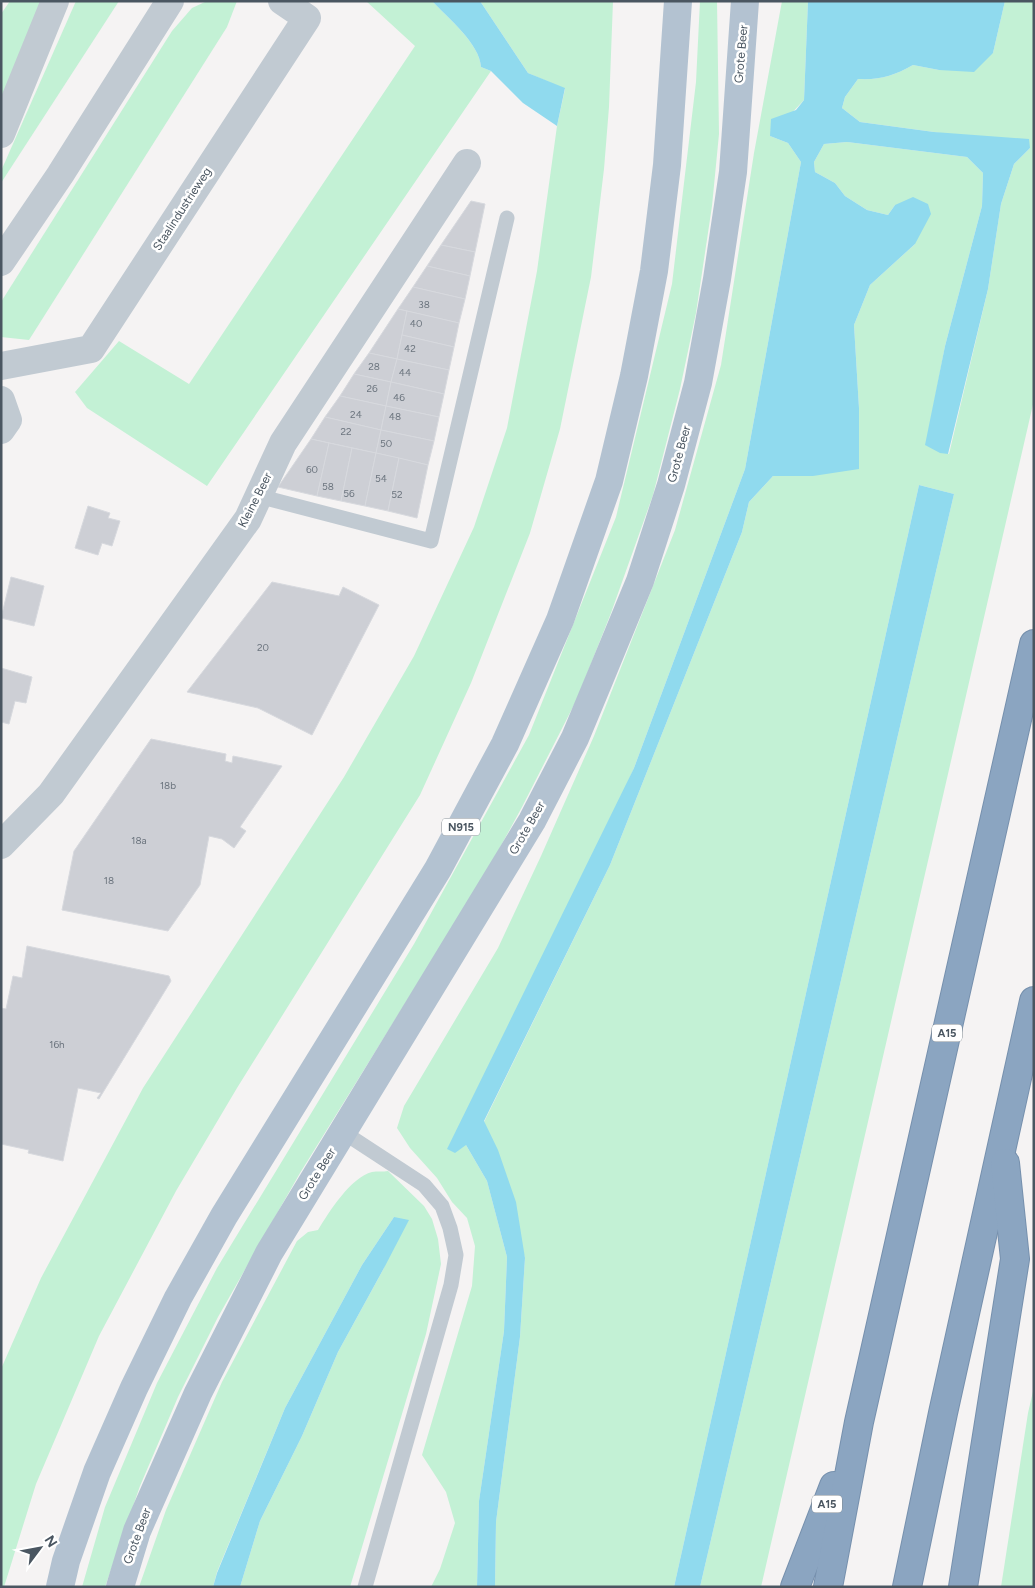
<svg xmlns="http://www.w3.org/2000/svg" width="1035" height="1588" font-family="Figtree,sans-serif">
  <rect width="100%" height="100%" fill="#f5f3f3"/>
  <g fill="#c3f1d5">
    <polygon points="10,1 45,1 1,100 1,14"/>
    <polygon points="76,1 119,1 1,183 1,171"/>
    <polygon points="207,1 237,1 227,27 29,340 1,337 1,302 172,31 192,8"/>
    <path d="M366,1h66c16,17 48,43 49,66l10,4 -284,415 -120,-78 -12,-16 44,-51 70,43 226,-338z"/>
    <polygon points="480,1 613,1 609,107 604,169 591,277 560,429 530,533 471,683 420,795 237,1088 176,1191 99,1336 36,1484 4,1587 1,1587 1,1369 41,1278 143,1088 344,777 414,656 474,527 507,428 537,271 557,126 565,89 528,73"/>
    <polygon points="700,1 717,1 719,134 712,206 696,313 680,389 653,495 611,613 577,699 522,807 486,873 300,1173 218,1317 178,1397 140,1486 105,1587 82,1587 105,1507 157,1383 217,1268 414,944 529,735 616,517 672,284 696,82"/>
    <polygon points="782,1 808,1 804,100 770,136 788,143 801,162 745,469 634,768 466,1145 487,1181 507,1257 504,1331 479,1501 477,1587 431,1587 440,1569 455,1523 446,1492 422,1455 472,1286 475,1246 467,1218 452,1202 437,1178 410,1148 397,1128 404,1106 498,948 541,856 594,736 675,530 721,365 754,153"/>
    <path d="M1005,1h29v399l-273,1187h-61l254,-1093 -35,-9 -245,1102h-179l1,-65 24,-185 5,-79 -41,-136 126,-257 132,-333 7,-30 24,-26h40l46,-68 -5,-83 16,-40 45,-41 -20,-39 -7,10 -21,-5 -22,-14 -10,-13 -20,-11 -1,-10 10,-18 23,-2 120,15 16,16 -1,33 -37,140 -19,99 23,9 39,-165 13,-85 13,-40 16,-16 -96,-16 -74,-10 -18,-14 3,-11 13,-18c23,1 35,-3 55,-14l26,5 54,-17z"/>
    <path d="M388,1171l36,35 8,13 6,20 3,25 -15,70 -76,253h-110l20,-66 42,-85 36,-84 46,-84 10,-51 -32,48 -77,143 -68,164 -4,15h-74l27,-77 56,-128 75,-141 11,-9 10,-2c11,-18 33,-53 54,-58 5,-1 11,0 16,-1z"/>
    <polygon points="1034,1387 1034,1587 1001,1587 1028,1413"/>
  </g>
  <g fill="#90daee">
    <path d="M432,1h48l48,72 37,15 -8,38 -34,-23 -32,-32 -10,-4c-1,-23 -33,-49 -49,-66z"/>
    <path d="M808,1h197l-12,52 -19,19 -35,-2 -26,-5c-20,11 -32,15 -55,14l-13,18 -3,11 18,14 74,10 95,7 1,9 -16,16 -13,40 -13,85 -40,165 -8,-1 -15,-8 20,-99 37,-140 1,-33 -16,-16 -120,-15 -23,2 -10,18 1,10 20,11 10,13 22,14 21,5 7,-10 18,-8 15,7 3,10 -16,30 -45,41 -16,40 5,83v61l-46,7h-40l-24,26 -7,30 -132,333 -126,256 14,29 18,52 9,56 -5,79 -24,185 -1,65h-18l2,-86 25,-170 3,-74 -20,-76 -21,-36 -11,8 -8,-4 187,-381 111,-299 56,-307 -13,-19 -18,-7 1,-17 25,-9 8,-10z"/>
    <polygon points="919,485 954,494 700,1587 674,1587"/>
    <polygon points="394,1217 409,1220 384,1268 338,1352 302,1436 260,1521 240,1587 213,1587 217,1573 285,1408 362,1265"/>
  </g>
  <g fill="#cdcfd5" stroke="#d7d9de">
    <polygon points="471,201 485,204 475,252 441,245"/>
    <polygon points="441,245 475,252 470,276 427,266"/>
    <polygon points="427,266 470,276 465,299 413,287"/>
    <polygon points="413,287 465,299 459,323 398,309"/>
    <polygon points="398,309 407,311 397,359 369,353"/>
    <polygon points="407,311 459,323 454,347 402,335"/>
    <polygon points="402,335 454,347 449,370 397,359"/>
    <polygon points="369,353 397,359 391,382 354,374"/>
    <polygon points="397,359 449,370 444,394 391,382"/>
    <polygon points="354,374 391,382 386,406 340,396"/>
    <polygon points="391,382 444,394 439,417 386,406"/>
    <polygon points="340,396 386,406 381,430 325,417"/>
    <polygon points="386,406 439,417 434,441 381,430"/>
    <polygon points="325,417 381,430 376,453 311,439"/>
    <polygon points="381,430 434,441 428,465 376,453"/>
    <polygon points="311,439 329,443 317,496 278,487"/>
    <polygon points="329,443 352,448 341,501 317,496"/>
    <polygon points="352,448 376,453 365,506 341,501"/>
    <polygon points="376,453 399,458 388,511 365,506"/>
    <polygon points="399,458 428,465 417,518 388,511"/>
    <polygon points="88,506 110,513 108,518 120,521 112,546 102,543 98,555 75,548"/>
    <polygon points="11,577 44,586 34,626 1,618"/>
    <polygon points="272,582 339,596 343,587 379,605 312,735 258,708 187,692"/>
    <polygon points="1,668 32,677 26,703 15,701 9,724 1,722"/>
    <polygon points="151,739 226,754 225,761 232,763 233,756 282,766 240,827 246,831 234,848 222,839 209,836 200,885 168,931 62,910 74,851"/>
    <polygon points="27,946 169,976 171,981 99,1099 97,1098 101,1093 78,1088 63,1161 28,1153 29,1150 1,1144 1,1008 6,1009 13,976 22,978"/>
  </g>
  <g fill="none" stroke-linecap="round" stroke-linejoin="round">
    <g stroke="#7690ad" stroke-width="30">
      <g id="motorway">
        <polyline points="795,1587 834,1486"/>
        <polyline points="828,1587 859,1422 1034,644"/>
        <polyline points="907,1587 943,1413 1034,1001"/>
        <polyline points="963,1587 1015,1259 1005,1163"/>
      </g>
    </g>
    <g stroke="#c1cad2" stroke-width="15">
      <polyline points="258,496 431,541 507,218"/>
      <polyline points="343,1132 424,1185 442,1206 450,1228 456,1255 451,1285 365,1587"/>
    </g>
    <g stroke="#c1cad2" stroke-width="28">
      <polyline points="1,134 55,1"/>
      <polyline points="1,262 60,175 170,1"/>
      <polyline points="1,366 91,349 307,18 282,1"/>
      <polyline points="1,400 8,420 1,430"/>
      <polyline points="1,845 51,794 248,519 283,443 467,163"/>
    </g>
    <g stroke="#b3c2d1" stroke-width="28">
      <polyline points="60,1587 66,1561 97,1472 134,1388 178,1298 224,1216 438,869 505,744 560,620 609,481 634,376 654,271 667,165 678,1"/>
      <polyline points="120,1587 137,1531 198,1393 269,1253 532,821 575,738 600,678 640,581 671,485 698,383 717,279 733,172 745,1"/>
    </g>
    <use href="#motorway" stroke="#8ba5c1" stroke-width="28"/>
  </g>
  <g text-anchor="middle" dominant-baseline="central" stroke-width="5" stroke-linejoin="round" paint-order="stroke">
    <g font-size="10" fill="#6b747e">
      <text x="424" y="304">38</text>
      <text x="416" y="323">40</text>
      <text x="410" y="348">42</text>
      <text x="374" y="366">28</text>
      <text x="405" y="372">44</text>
      <text x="372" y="388">26</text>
      <text x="399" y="397">46</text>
      <text x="356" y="414">24</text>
      <text x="395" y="416">48</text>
      <text x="346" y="431">22</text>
      <text x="386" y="443">50</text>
      <text x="312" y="469">60</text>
      <text x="381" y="478">54</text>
      <text x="328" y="486">58</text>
      <text x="349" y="493">56</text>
      <text x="397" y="494">52</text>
      <text x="263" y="647">20</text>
      <text x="168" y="785">18b</text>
      <text x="139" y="840">18a</text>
      <text x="109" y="880">18</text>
      <text x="57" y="1044">16h</text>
    </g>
    <g fill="#fff" stroke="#808990" stroke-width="1">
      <rect x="442" y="818.5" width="38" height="17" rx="4"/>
      <rect x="932" y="1024.5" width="30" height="17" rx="4"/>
      <rect x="812" y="1495.5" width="30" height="17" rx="4"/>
    </g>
    <g font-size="11" font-weight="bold" fill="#4a5661">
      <text x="461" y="827">N915</text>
      <text x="947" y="1033">A15</text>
      <text x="827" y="1504">A15</text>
    </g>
    <g font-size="12" fill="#4a5661" stroke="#fff">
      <text transform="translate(741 54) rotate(-85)">Grote Beer</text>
      <text transform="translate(182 209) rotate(-57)">Staalindustrieweg</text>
      <text transform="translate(679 454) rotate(-75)">Grote Beer</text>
      <text transform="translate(255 500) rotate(-63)">Kleine Beer</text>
      <text transform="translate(527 828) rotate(-60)">Grote Beer</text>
      <text transform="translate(317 1174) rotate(-58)">Grote Beer</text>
      <text transform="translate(137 1536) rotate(-70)">Grote Beer</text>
    </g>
  </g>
  <rect width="1035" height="1588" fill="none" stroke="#4a5661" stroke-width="5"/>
  <g transform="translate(40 1548) rotate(58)" stroke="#ffffff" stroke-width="4" paint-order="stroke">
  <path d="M0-4L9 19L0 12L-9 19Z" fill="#4a5661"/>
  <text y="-8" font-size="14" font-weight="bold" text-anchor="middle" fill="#4a5661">N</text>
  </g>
</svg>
